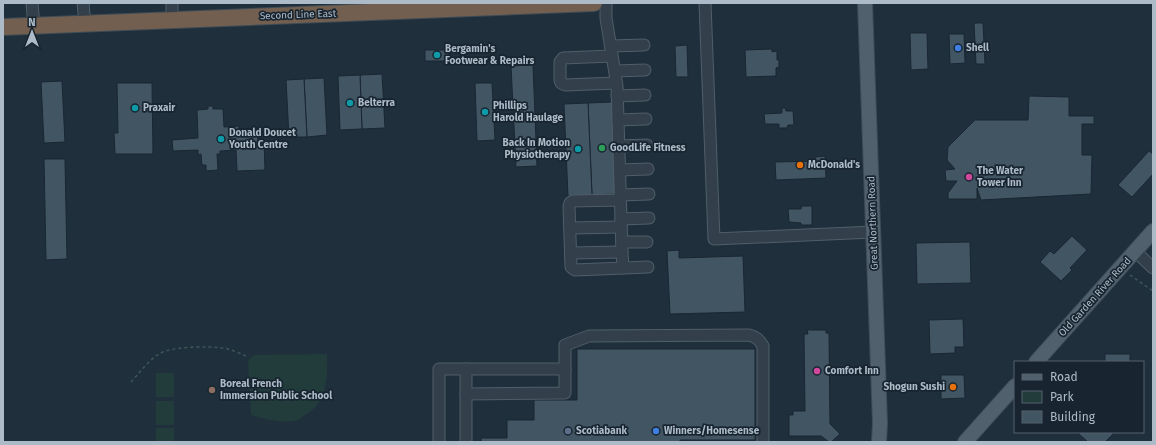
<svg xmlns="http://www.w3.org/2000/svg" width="1156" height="445" font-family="'Fira Sans',sans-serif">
  <rect width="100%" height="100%" fill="#1f2f3b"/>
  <g fill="#213c3b">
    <path d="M327,354c1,22 0,49 -22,61 -3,2 -7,6 -11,6 -14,2 -30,-2 -43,-6l-3,-55 6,-5z"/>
    <rect x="156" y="373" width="18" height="24"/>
    <rect x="156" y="401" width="18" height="24"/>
    <rect x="156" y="428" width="18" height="14"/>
  </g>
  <g fill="#425563" stroke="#1a2732">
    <polygon points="974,23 983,23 985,64 976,64"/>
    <polygon points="910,33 927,33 928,69 911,70"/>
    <polygon points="949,34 964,34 965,63 950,64"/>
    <polygon points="687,45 688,77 676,77 675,46"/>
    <polygon points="772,49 772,52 777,51 777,60 779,60 779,67 776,68 776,76 746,77 745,50"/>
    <rect x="425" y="50" width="24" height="11"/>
    <polygon points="533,65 537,166 516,167 511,66"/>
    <polygon points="382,74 385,128 362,129 360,75"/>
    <polygon points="360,75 362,129 340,130 338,76"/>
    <polygon points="324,78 327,135 307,137 304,79"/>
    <polygon points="304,79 307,137 289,137 286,80"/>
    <polygon points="62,81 65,142 44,143 41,82"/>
    <polygon points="117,83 152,83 153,154 115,154 114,133 118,133"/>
    <polygon points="475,83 492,83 495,140 477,141"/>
    <polygon points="1029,96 1069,97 1069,116 1094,116 1094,124 1082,124 1082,155 1092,155 1091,194 981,200 977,188 977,199 948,199 948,193 957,181 946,181 945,170 955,169 947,160 948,147 975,120 1028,120"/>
    <polygon points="613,102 617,194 592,195 588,103"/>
    <polygon points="588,103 592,195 568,196 564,104"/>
    <polygon points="208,106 213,106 213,109 223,109 224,127 239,126 239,129 257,128 258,141 264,141 265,170 237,171 236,150 220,151 220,154 217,154 218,170 206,171 206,165 202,165 201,154 198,155 198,150 173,151 172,140 198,138 197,110 208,109"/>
    <polygon points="782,108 785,108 786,111 793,111 794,125 788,125 787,128 779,128 779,124 765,124 764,114 782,113"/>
    <polygon points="1149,151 1153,154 1153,174 1132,197 1118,185"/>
    <polygon points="825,156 826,178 776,180 775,162 815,161 815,157"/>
    <polygon points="44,159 65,159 67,259 46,260"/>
    <polygon points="802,206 812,206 812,225 801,225 801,223 789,222 788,209 801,209"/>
    <polygon points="1072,236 1087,250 1070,268 1072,270 1061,281 1040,262 1050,251 1054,254"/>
    <polygon points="970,242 971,283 917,284 916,243"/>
    <polygon points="679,250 679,258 743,256 745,312 670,314 667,251"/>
    <polygon points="963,319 964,347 955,347 955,353 930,354 929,320"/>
    <polygon points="807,330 826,330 826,333 829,333 830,424 840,434 831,442 829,442 821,436 789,436 789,415 793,415 793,411 805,411 804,334 808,334"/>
    <polygon points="577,349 755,349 755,440 680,440 680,442 481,442 481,438 507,438 507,420 534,420 534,400 577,400"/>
    <rect x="1105" y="354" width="25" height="8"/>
    <polygon points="941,375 964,375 965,398 941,399"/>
    <polygon points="1080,432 1115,432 1105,442 1088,442 1079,434"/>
  </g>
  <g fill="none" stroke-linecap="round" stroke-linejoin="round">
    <g stroke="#505e69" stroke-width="13">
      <g id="minor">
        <polyline points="32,3 34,26"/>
        <polyline points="83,3 85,24"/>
        <polyline points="172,3 172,20"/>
        <polyline points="606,3 606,18 617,86 622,252 623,268 575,270 571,267 569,206 570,203 573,201 620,200"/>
        <polyline points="705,3 714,239 873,232"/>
        <polyline points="611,46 644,45"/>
        <polyline points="612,56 563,58 560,62 560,80 561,83 565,85 616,83"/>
        <polyline points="615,71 645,70"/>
        <polyline points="617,96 645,95"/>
        <polyline points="618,120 646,119"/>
        <polyline points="619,146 647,145"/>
        <polyline points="620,170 648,169"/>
        <polyline points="620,195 649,194"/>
        <polyline points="621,219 649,218"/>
        <polyline points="570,228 621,227"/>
        <polyline points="622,242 647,242"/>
        <polyline points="1135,251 1153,268"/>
        <polyline points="571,253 622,252"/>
        <polyline points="623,268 648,267"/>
        <polyline points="466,394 466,369 565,369"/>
        <polyline points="439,442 439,369 466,369"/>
        <path d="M466,442v-48l99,-1v-48l24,-9 160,-1c7,2 10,4 14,11v96"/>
      </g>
    </g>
    <g stroke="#3f4c58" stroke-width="16">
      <g id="major">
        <polyline points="865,3 880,423 879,442"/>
        <polyline points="1036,362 1153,231"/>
        <polyline points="965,442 1015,386"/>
      </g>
    </g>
    <g stroke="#3d4b56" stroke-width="18">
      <polyline id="highway" points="3,27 594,3"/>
    </g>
    <g stroke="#3e5858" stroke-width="1.5" stroke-dasharray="3 3" stroke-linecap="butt">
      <polyline points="1130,275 1153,291"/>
      <path d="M131,382c9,-10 17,-21 28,-28 13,-8 49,-8 64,-6 7,1 16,5 23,8"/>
    </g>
    <use href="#minor" stroke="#33404b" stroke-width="11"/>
    <use href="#major" stroke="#50606c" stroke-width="14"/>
    <use href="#highway" stroke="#725f4f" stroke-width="16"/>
  </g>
  <g fill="#3f7fe0" stroke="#182530" stroke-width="1.5">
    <circle cx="958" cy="48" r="4"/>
    <circle cx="656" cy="431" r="4"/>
  </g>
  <g fill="#0f9aa8" stroke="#182530" stroke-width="1.5">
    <circle cx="437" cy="55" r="4"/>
    <circle cx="350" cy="103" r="4"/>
    <circle cx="135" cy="108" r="4"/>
    <circle cx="485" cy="112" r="4"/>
    <circle cx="221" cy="139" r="4"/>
    <circle cx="578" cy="149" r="4"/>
  </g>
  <circle fill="#2e9e5b" stroke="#182530" stroke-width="1.5" cx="602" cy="148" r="4"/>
  <g fill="#e8710a" stroke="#182530" stroke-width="1.5">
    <circle cx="800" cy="165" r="4"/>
    <circle cx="953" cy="387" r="4"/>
  </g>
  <g fill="#d1479c" stroke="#182530" stroke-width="1.5">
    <circle cx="969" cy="177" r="4"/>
    <circle cx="817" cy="371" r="4"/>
  </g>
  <circle fill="#8d6e63" stroke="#182530" stroke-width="1.5" cx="212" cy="390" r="4"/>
  <circle fill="#5c6f8a" stroke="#182530" stroke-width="1.5" cx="568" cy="431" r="4"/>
  <g text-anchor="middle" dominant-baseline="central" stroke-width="3.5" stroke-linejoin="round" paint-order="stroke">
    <g font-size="10" fill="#adbbc8" stroke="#182530">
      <text transform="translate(298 15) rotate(-2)">Second Line East</text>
      <text transform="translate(873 223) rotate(-92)">Great Northern Road</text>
      <text transform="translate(1095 297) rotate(-48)">Old Garden River Road</text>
    </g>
    <g font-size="10" font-weight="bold" fill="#adbbc8" stroke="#182530" text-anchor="start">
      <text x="966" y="48">Shell</text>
      <text x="445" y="49">Bergamin's<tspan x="445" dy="12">Footwear &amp; Repairs</tspan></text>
      <text x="358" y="103">Belterra</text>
      <text x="493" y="106">Phillips<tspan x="493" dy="12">Harold Haulage</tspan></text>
      <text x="143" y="108">Praxair</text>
      <text x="229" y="133">Donald Doucet<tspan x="229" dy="12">Youth Centre</tspan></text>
      <text x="570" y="143" text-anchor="end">Back In Motion<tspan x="570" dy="12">Physiotherapy</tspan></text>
      <text x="610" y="148">GoodLife Fitness</text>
      <text x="808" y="165">McDonald's</text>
      <text x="977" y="171">The Water<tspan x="977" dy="12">Tower Inn</tspan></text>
      <text x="825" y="371">Comfort Inn</text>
      <text x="220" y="384">Boreal French<tspan x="220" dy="12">Immersion Public School</tspan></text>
      <text x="945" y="387" text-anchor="end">Shogun Sushi</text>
      <text x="576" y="431">Scotiabank</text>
      <text x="664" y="431">Winners/Homesense</text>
    </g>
  </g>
  <rect width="1156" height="445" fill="none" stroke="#adbbc8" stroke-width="8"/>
  <rect x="1014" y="361" width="130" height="72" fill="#182530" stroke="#54616d"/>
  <rect x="1022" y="374" width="20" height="6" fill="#50606c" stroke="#54616d"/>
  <text x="1050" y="381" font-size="12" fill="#adbbc8">Road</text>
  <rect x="1022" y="391" width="20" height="12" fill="#213c3b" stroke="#54616d"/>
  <text x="1050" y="401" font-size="12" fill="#adbbc8">Park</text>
  <rect x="1022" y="411" width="20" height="12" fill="#425563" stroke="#54616d"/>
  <text x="1050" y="421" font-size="12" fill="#adbbc8">Building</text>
  <g transform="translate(32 32)" stroke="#182530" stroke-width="3" paint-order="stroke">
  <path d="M0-3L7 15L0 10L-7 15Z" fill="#adbbc8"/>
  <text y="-6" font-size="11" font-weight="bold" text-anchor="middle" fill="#adbbc8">N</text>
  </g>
</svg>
